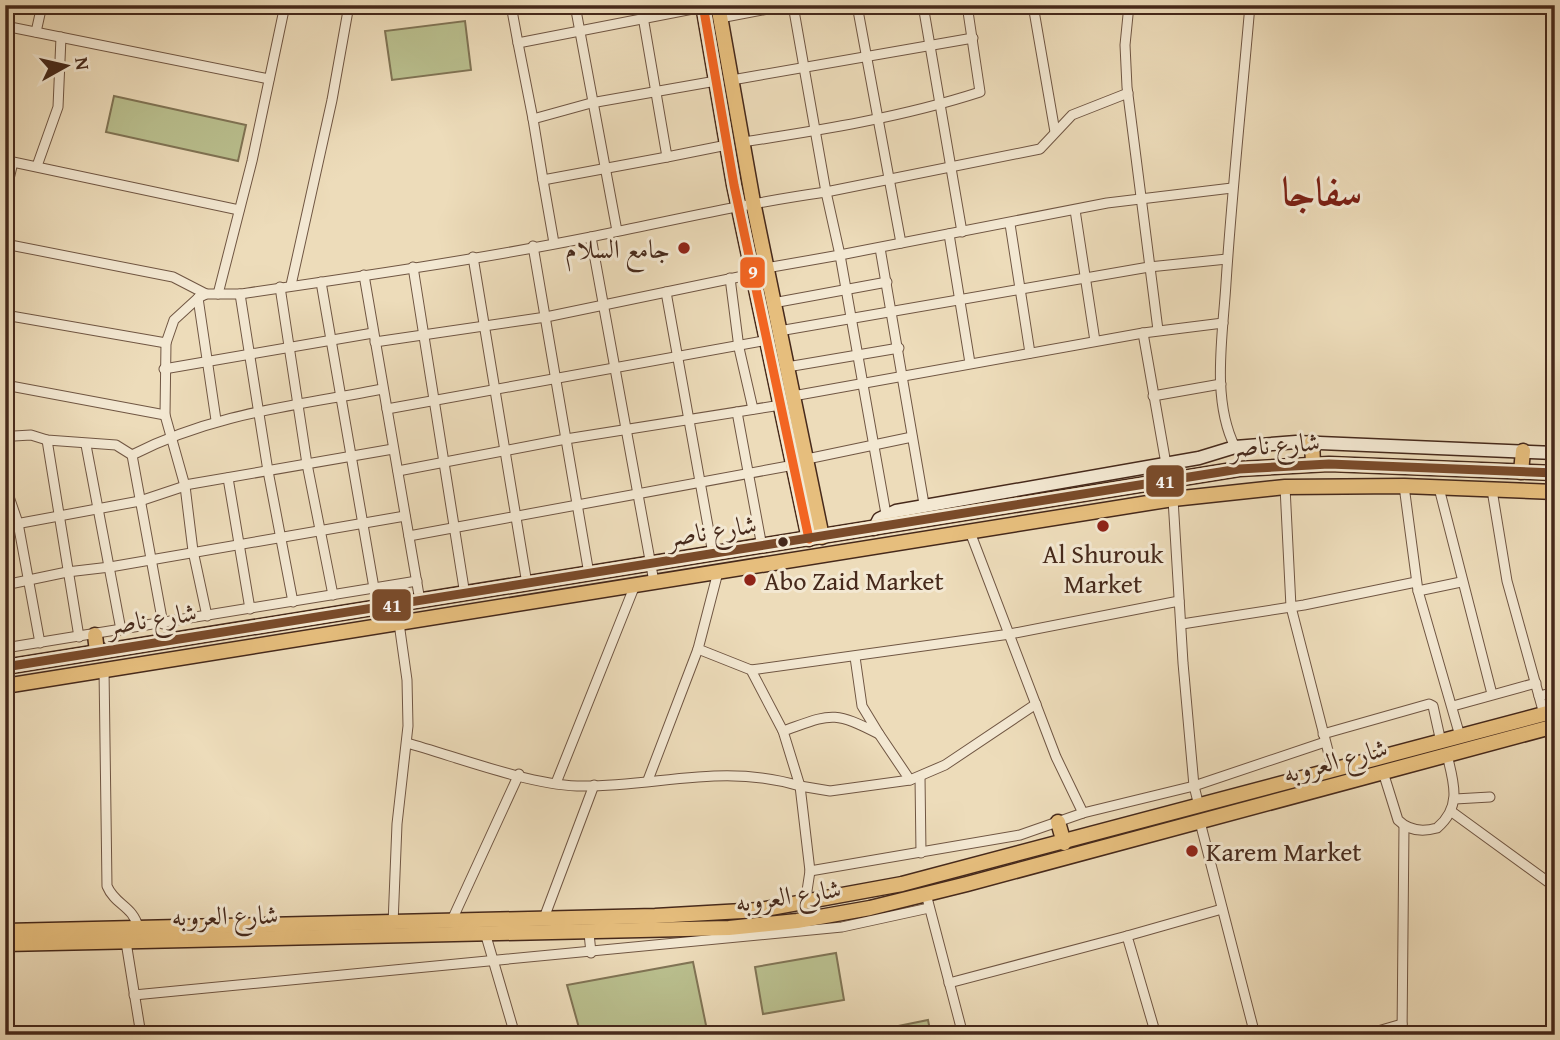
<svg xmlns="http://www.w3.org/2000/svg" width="1560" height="1040" font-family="'Gentium Book Plus',Amiri,serif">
  <rect width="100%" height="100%" fill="#eddcba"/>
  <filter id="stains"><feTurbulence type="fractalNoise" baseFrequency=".00286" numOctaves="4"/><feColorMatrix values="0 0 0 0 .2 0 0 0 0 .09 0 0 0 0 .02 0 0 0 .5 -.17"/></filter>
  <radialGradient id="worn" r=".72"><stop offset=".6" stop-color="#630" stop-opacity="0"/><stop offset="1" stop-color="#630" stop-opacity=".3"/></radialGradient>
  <g fill="#bac08f" stroke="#807455" stroke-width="2">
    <polygon points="465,21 471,70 392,80 385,31"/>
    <polygon points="114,96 246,125 238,161 106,132"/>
    <polygon points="836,953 844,1000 763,1014 755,967"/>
    <polygon points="693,962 708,1035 581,1035 567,985"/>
    <polygon points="928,1020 931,1035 854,1035"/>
  </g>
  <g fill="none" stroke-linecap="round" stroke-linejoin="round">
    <g stroke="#705643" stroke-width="11">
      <g id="street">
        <polyline points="265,5 284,11"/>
        <polyline points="511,5 518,43 703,7"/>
        <polyline points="575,5 617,231"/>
        <polyline points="641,5 667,157 727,145"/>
        <polyline points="793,5 826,192 1040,149 1072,115 1128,93"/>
        <polyline points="857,5 901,243"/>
        <polyline points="923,5 962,232"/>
        <polyline points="1033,5 1055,132"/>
        <polyline points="1129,5 1125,45 1127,87 1158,330"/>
        <polyline points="720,18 789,5"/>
        <polyline points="5,26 269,79"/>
        <polyline points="36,32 42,5"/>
        <polyline points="518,43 533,119"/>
        <polyline points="732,80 973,38"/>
        <path d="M743,142c79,-12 160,-25 237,-50l-13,-87"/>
        <polyline points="667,157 543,180 533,119 591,103 716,81"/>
        <polyline points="5,160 13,162 5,196"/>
        <polyline points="13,162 239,210"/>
        <polyline points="37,166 58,107 61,37"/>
        <polyline points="543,180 554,243"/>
        <polyline points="1075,210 1095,341"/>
        <polyline points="1010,224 1030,353"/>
        <polyline points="949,234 970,363"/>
        <polyline points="591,237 654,582"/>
        <polyline points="5,244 173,277 206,294"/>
        <polyline points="533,246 589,574"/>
        <polyline points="880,248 924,504"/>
        <polyline points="473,257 527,584"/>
        <polyline points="413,267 465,595"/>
        <polyline points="766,268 840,255 886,514"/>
        <polyline points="364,275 420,601"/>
        <polyline points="730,278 739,348 753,409"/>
        <polyline points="321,282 374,588"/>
        <polyline points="291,285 332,100 349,5"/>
        <polyline points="280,287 307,464 333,595"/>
        <polyline points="666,292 713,554"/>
        <polyline points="218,294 252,161 285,5"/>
        <polyline points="240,294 268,471 293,602"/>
        <polyline points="198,298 216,420"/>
        <polyline points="773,303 887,282"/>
        <polyline points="5,315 166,343"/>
        <polyline points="779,331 1149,267 1227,259"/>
        <polyline points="1143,333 1166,464"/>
        <polyline points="375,342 546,317 753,274"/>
        <polyline points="787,367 899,348"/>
        <polyline points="164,369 373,333"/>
        <polyline points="5,385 165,415"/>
        <polyline points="793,396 1143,333 1223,323"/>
        <polyline points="1153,396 1221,384"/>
        <polyline points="387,409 768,340"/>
        <polyline points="737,412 762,547"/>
        <polyline points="47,440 79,637"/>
        <polyline points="5,441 14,436 31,435 47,440 116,445 132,455"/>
        <polyline points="86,445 121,630"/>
        <path d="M1235,447c-24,-48 -12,-112 -9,-164 6,-93 16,-185 24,-278"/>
        <polyline points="807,459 912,437"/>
        <polyline points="398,471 566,439 781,405"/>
        <polyline points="228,478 250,609"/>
        <polyline points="5,485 18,523 40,643"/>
        <polyline points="185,485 393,449"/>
        <polyline points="1404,486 1418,591 1460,736"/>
        <polyline points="1285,487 1291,607 1333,770"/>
        <polyline points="1439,488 1492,694"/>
        <polyline points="1492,490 1507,581 1544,714"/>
        <polyline points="1173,499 1183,663 1194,786 1199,806"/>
        <polyline points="5,526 140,501 185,486"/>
        <polyline points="970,532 1056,757 1083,813"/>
        <polyline points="409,536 794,465"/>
        <polyline points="718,572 698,649 751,670 783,731"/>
        <polyline points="5,585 67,572 110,567 405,516"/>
        <polyline points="1418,591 1461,582"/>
        <path d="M207,616l-14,-65 -8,-65 -20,-71 1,-72 8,-23 24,-22 8,-4h34c117,-17 235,-34 351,-57 79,-16 156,-34 235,-45l14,63 267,-52 125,-15"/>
        <path d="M163,624l-31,-169c82,-42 162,-49 251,-66"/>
        <polyline points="1182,624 1304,605 1416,582"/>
        <polyline points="5,648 417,581"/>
        <path d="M104,669l3,217c8,19 26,20 31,41"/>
        <polyline points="751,670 1010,634 1179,601"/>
        <polyline points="1539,696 1555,692"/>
        <polyline points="1453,706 1536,683"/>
        <polyline points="879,734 910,780"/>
        <polyline points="1323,734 1429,704 1433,706 1441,742"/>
        <path d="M407,743c50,14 120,41 170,43 78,2 143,-24 223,0"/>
        <path d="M1383,772l15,48c11,11 25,12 39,8 25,-21 17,-45 10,-73"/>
        <polyline points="920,777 921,853"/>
        <polyline points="648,780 698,649"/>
        <polyline points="556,783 635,585"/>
        <path d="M800,786l-17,-55c49,-17 49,-21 96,3l-17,-28 -7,-49"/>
        <polyline points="1455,799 1490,797"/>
        <polyline points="1452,812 1555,887"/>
        <polyline points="1200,822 1255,1035"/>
        <polyline points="810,871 1020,835 1083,813 1194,786 1325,742"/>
        <polyline points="926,894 963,1035"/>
        <polyline points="805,904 810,871 800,786 830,791 910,780 945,765 1036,704"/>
        <polyline points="544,918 594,785"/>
        <polyline points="452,920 519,774"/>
        <polyline points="393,924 397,824 408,726 407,680 399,623"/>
        <polyline points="589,933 591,953"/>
        <polyline points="486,936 515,1035"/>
        <polyline points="126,942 141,1035"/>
        <polyline points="949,983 1127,936"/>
        <polyline points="134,995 842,927 929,908"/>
        <polyline points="1156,1035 1127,936 1222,909"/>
        <polyline points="1364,1035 1402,1024"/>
        <polyline points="1402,1035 1404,826"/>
      </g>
    </g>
    <g stroke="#46291b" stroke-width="15">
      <polyline id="secondary" points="874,529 879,519 896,511 1199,458 1235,447 1296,442 1555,453"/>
    </g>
    <g stroke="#46291b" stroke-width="17">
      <g id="primary">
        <polyline points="703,5 734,185 809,539"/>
        <polyline points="718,5 753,202 822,537"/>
        <polyline points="1312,442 1313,464"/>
        <polyline points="1521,472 1523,451"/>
        <polyline points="95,635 97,652"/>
        <polyline points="5,667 1239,469 1329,464 1555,473"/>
        <polyline points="5,686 1173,499 1285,487 1404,486 1555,492"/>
        <polyline points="1058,822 1064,843"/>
        <polyline points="5,931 655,916 760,910 902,884 1555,711"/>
        <polyline points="5,944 729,928 797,921 870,908 967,884 1555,726"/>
      </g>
    </g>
    <use href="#street" stroke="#f3e8d2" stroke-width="9"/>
    <use href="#secondary" stroke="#f3e8d2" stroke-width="12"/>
    <use href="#primary" stroke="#e6be7d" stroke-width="14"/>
    <g stroke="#f3e8d2" stroke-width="14">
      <polyline id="bus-1" points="703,5 734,185 809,539"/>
    </g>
    <g stroke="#f3e8d2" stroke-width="14">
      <polyline id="bus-2" points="5,667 1239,469 1329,464 1555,473"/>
    </g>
    <use href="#bus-1" stroke="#f26522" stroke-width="9"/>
    <use href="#bus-2" stroke="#7a4b2a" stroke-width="9"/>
  </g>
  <g fill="#8f2418" stroke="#f3e8d2" stroke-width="2.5">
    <circle cx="684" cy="248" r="7"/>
    <circle cx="1103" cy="526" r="7"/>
    <circle cx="750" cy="580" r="7"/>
    <circle cx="1192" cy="851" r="7"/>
  </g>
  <circle fill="#46291b" stroke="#f3e8d2" stroke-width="2.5" cx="783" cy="542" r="6"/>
  <g text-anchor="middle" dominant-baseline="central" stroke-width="6" stroke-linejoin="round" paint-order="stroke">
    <g font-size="26" fill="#46291b" stroke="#f3e8d2" text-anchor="start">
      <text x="670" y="248" text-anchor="end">جامع السلام</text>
      <text x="1103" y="553" text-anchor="middle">Al Shurouk<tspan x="1103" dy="30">Market</tspan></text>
      <text x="764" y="580">Abo Zaid Market</text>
      <text x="1206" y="851">Karem Market</text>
    </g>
    <g font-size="26" fill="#46291b" stroke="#f3e8d2">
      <text transform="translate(1275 444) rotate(-4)">شارع ناصر</text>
      <text transform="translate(712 530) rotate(-9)">شارع ناصر</text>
      <text transform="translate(152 618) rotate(-9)">شارع ناصر</text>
      <text transform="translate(1335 760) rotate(-15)">شارع العروبه</text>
      <text transform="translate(788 895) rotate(-8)">شارع العروبه</text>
      <text transform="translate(225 915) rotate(-1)">شارع العروبه</text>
    </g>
    <g font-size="40" font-weight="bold" fill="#7a1f14" stroke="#f3e8d2">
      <text x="1322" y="190">سفاجا</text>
    </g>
  </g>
  <g stroke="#f3e8d2" stroke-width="2.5">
    <rect x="739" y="256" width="27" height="33" rx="7" fill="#f26522"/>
    <rect x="1145" y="464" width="40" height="34" rx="7" fill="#7a4b2a"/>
    <rect x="371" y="588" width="41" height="34" rx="7" fill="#7a4b2a"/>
  </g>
  <g font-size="19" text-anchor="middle" font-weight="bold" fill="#fff">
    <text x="753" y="279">9</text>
    <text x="1165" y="488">41</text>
    <text x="392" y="612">41</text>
  </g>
  <rect width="1560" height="1040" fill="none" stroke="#eddcba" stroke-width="28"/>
  <rect x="7" y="7" width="1546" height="1026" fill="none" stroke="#46291b" stroke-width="3.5"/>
  <rect x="14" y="14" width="1532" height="1012" fill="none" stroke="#46291b" stroke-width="2"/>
  <g transform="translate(66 66) rotate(82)" stroke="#f3e8d2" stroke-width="5" paint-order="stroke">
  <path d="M0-5L12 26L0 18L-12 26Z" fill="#46291b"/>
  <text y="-10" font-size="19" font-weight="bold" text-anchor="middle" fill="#46291b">N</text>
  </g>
  <rect width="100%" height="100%" filter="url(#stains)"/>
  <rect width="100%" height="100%" fill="url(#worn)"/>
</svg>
